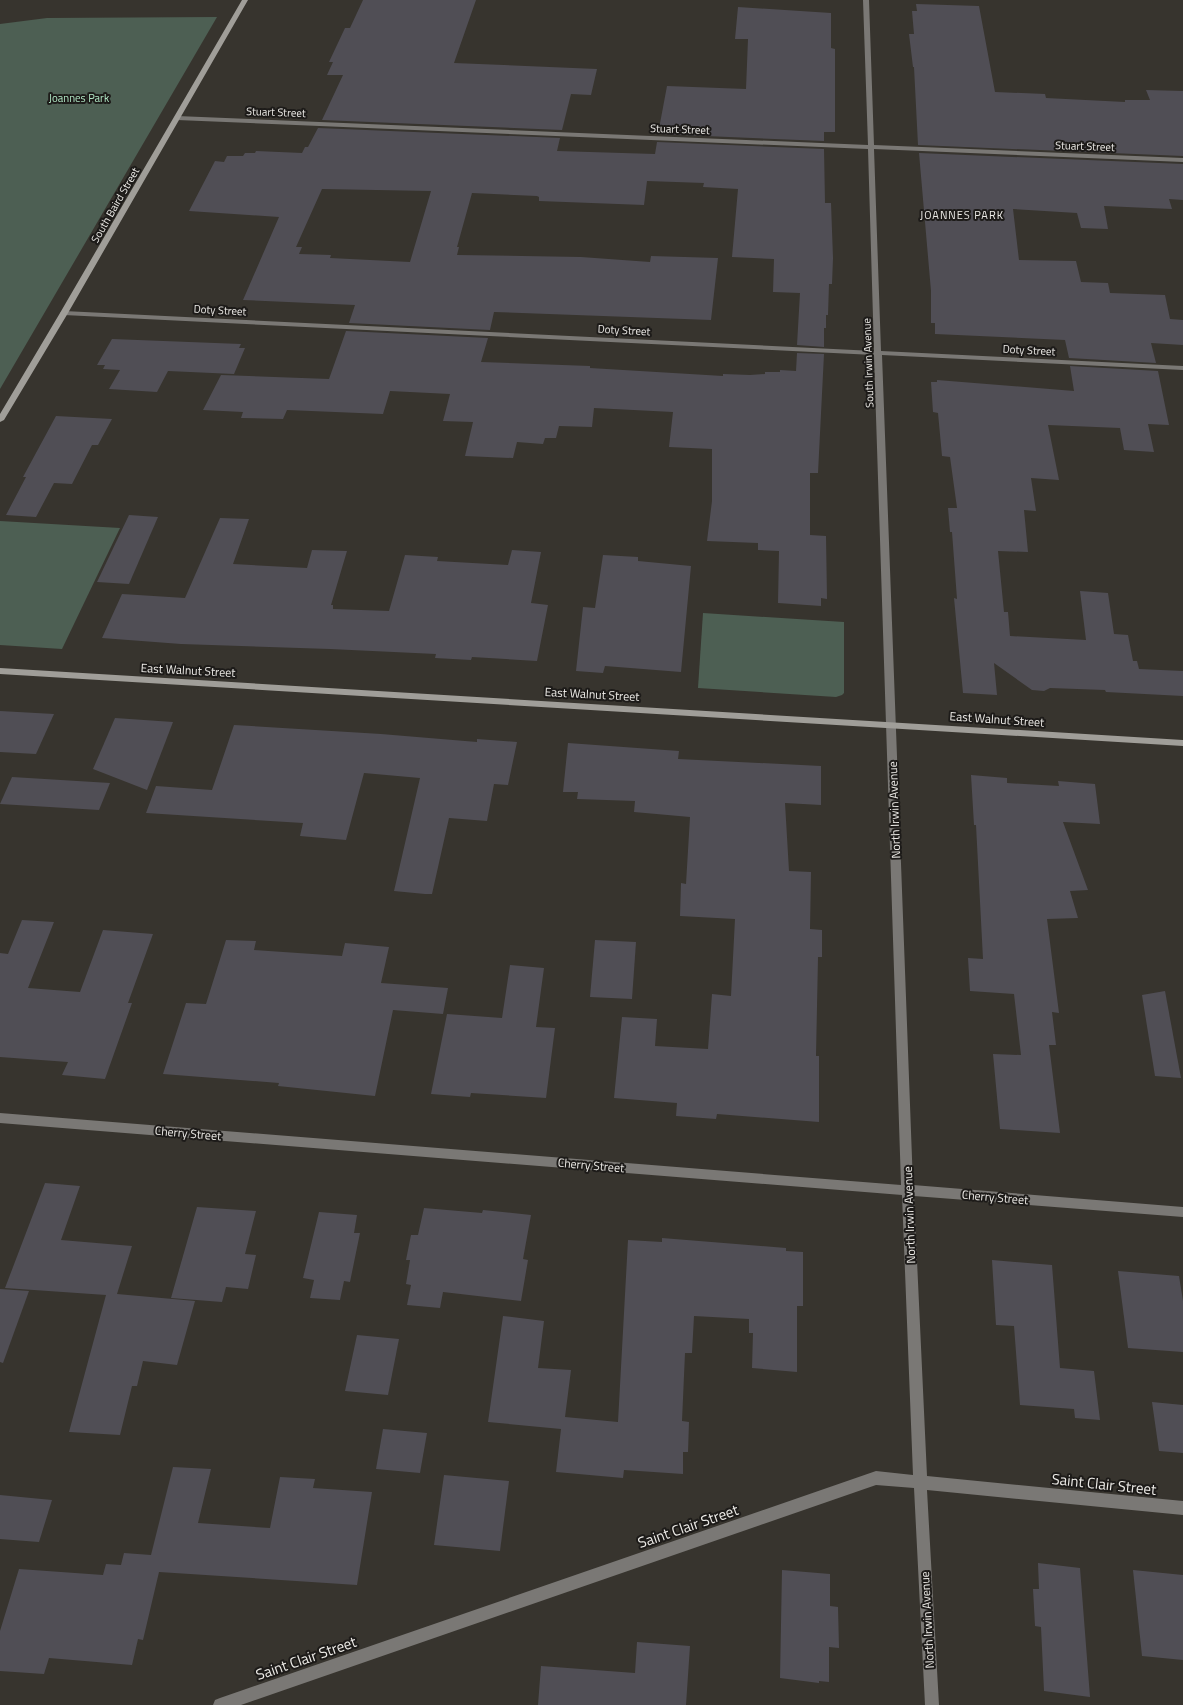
<svg xmlns="http://www.w3.org/2000/svg" width="1183" height="1705" font-family="'Titillium Web',sans-serif">
  <rect width="100%" height="100%" fill="#37342e"/>
  <g fill="#4d5f53">
    <polygon points="217,17 0,389 0,24 47,18"/>
    <polygon points="0,521 120,528 62,649 0,645"/>
    <polygon points="703,613 844,622 844,693 842,695 836,697 698,688"/>
  </g>
  <g fill="#504e55" fill-rule="evenodd">
    <polygon points="363,0 476,0 454,63 597,69 591,95 571,94 562,130 322,120 343,75 327,75 333,62 329,62 345,28 350,28"/>
    <polygon points="916,4 979,6 995,92 1045,94 1046,98 1125,102 1125,100 1150,100 1146,90 1183,91 1183,156 918,145 914,67 913,67 909,34 914,34 912,11 917,11"/>
    <polygon points="738,7 831,13 831,48 835,49 835,132 824,132 824,141 658,134 667,86 746,89 748,39 735,39"/>
    <path d="M318,128l242,10 -3,13 98,3 2,-12 167,7 1,54h6l2,55 -1,26h-3l-1,31h-2v13h-2v19l-27,-2 3,-52 -27,-1 1,-33 -42,-2 6,-68 -35,-2 1,-4 -57,-2 -3,24 -105,-4v-4l-2,-1 -65,-3 -15,54h2l-2,8 124,2 69,5 1,-6 67,2 -7,62 -217,-8 -4,18 -141,-7 6,-18 -112,-5 36,-83 -90,-6 26,-50 9,1 3,-6h16l2,-3h10l1,-2 46,2 3,-6h3zM322,189l109,2 -21,71 -80,-4 1,-3 -32,-1 3,-7h-6z"/>
    <polygon points="919,153 1183,164 1183,200 1169,199 1172,209 1104,206 1108,229 1081,228 1077,213 1013,209 1019,260 1076,261 1081,282 1108,283 1110,293 1165,295 1170,319 1183,320 1183,345 1151,343 1156,363 1069,358 1065,340 935,334 935,323 931,323 931,291"/>
    <polygon points="346,331 488,338 481,362 590,366 590,368 723,376 723,374 750,375 765,374 765,372 780,372 780,370 796,371 797,353 824,354 818,473 810,473 810,535 826,536 827,599 821,598 821,606 778,603 779,551 758,550 758,543 707,541 712,501 712,449 669,447 673,412 594,408 592,427 559,426 556,438 545,438 543,444 517,442 513,458 465,456 473,422 443,421 450,394 390,391 383,414 287,410 283,419 241,418 243,412 203,410 221,375 329,379"/>
    <polygon points="112,339 241,344 239,348 245,348 234,374 168,371 157,392 109,389 120,370 103,369 105,365 97,365"/>
    <polygon points="1070,366 1158,371 1169,425 1148,424 1154,452 1124,450 1120,428 1048,425 1059,480 1031,478 1036,511 1024,510 1028,552 998,551 1004,612 1008,612 1010,636 1086,640 1080,591 1108,593 1114,634 1128,635 1133,661 1137,661 1139,669 1183,671 1183,696 1106,692 1105,690 1050,688 1044,691 1032,690 994,663 997,695 963,693 954,598 957,599 952,532 950,532 948,508 957,508 950,457 942,456 938,413 933,412 931,382 937,382 937,380 1074,391"/>
    <polygon points="56,416 112,419 98,445 92,445 72,484 54,483 36,517 6,515 26,477 23,477"/>
    <polygon points="129,515 158,517 129,584 97,582"/>
    <polygon points="220,518 249,519 233,564 307,568 312,550 347,551 331,605 333,605 333,609 389,611 405,555 438,557 437,561 508,565 512,550 541,552 531,603 548,605 537,661 472,657 471,660 435,658 436,654 330,649 181,644 102,638 122,594 185,598"/>
    <polygon points="603,555 638,557 638,561 691,566 681,672 605,666 603,673 576,671 583,607 595,608"/>
    <polygon points="0,711 54,714 36,754 0,752"/>
    <polygon points="115,718 173,722 147,790 93,769"/>
    <polygon points="234,725 381,734 477,742 477,739 517,742 508,785 494,784 487,821 449,818 432,894 425,894 394,891 420,778 364,773 346,840 300,836 303,823 146,813 156,786 212,790"/>
    <polygon points="568,743 679,751 678,759 821,766 821,805 785,803 789,871 811,872 810,929 822,930 822,957 818,957 816,1056 819,1056 819,1122 717,1114 716,1119 676,1116 677,1103 614,1098 622,1017 657,1019 655,1046 708,1049 712,994 731,996 735,919 680,916 681,883 686,884 690,817 634,812 635,801 577,799 578,792 563,792"/>
    <polygon points="971,775 1007,778 1007,783 1059,786 1058,781 1095,784 1100,824 1063,822 1088,890 1070,891 1078,918 1047,919 1059,1013 1052,1012 1056,1045 1049,1045 1060,1133 1000,1129 993,1054 1021,1055 1014,994 970,991 968,958 983,959 976,825 974,825"/>
    <polygon points="12,777 110,783 99,810 0,804"/>
    <polygon points="22,920 54,922 28,988 80,992 103,930 153,934 128,1003 132,1003 105,1079 62,1075 68,1062 0,1057 0,953 8,954"/>
    <polygon points="226,940 256,941 254,950 342,956 345,943 389,947 381,983 448,988 443,1014 393,1010 375,1096 278,1086 279,1083 163,1074 186,1003 206,1004"/>
    <polygon points="595,940 636,942 632,999 590,997"/>
    <polygon points="510,965 544,968 536,1027 555,1028 546,1098 471,1093 470,1097 431,1094 447,1014 502,1018"/>
    <polygon points="1165,991 1181,1078 1155,1076 1142,995"/>
    <polygon points="45,1183 80,1186 61,1240 132,1246 117,1294 195,1301 177,1365 143,1361 137,1386 132,1386 120,1435 69,1432 106,1295 5,1288"/>
    <polygon points="197,1207 256,1211 245,1254 256,1255 248,1289 226,1287 222,1302 171,1298"/>
    <polygon points="424,1208 482,1213 483,1210 531,1215 523,1259 528,1260 521,1301 443,1292 440,1308 407,1305 411,1285 406,1284 410,1260 406,1260 411,1235 418,1235"/>
    <polygon points="319,1212 357,1215 354,1233 360,1233 350,1282 344,1281 340,1300 310,1298 314,1280 303,1278"/>
    <polygon points="662,1238 786,1248 786,1251 803,1252 803,1306 797,1306 797,1372 752,1368 753,1333 749,1333 749,1319 694,1316 692,1353 685,1353 682,1421 689,1422 688,1452 683,1452 683,1474 624,1470 623,1478 556,1472 561,1429 488,1422 503,1316 544,1321 538,1368 571,1370 565,1417 618,1422 628,1240 662,1242"/>
    <polygon points="992,1260 1052,1265 1060,1368 1094,1371 1100,1420 1075,1418 1074,1409 1020,1405 1014,1326 996,1325"/>
    <polygon points="1118,1271 1179,1276 1183,1301 1183,1352 1128,1348"/>
    <polygon points="0,1289 29,1291 3,1363 0,1362"/>
    <polygon points="357,1335 399,1339 388,1395 345,1391"/>
    <polygon points="1152,1402 1183,1405 1183,1453 1159,1451"/>
    <polygon points="383,1429 427,1433 420,1473 376,1469"/>
    <polygon points="173,1467 211,1469 198,1523 270,1528 280,1477 315,1479 313,1488 372,1492 357,1585 159,1572 143,1640 138,1639 132,1665 49,1658 44,1674 0,1671 0,1631 19,1569 103,1575 106,1564 121,1565 124,1553 151,1555"/>
    <polygon points="444,1475 509,1481 500,1551 434,1545"/>
    <polygon points="0,1495 52,1500 39,1542 0,1539"/>
    <polygon points="1038,1563 1080,1568 1090,1697 1044,1691 1041,1627 1035,1626 1033,1589 1039,1589"/>
    <polygon points="782,1570 830,1574 830,1606 838,1607 839,1648 829,1647 829,1682 819,1681 819,1683 780,1678"/>
    <polygon points="1133,1570 1183,1575 1183,1660 1142,1656"/>
    <polygon points="637,1642 690,1646 686,1705 538,1705 541,1666 635,1673"/>
  </g>
  <g fill="none" stroke-linecap="round" stroke-linejoin="round">
    <polygon fill="#7a7875" fill-rule="evenodd" points="863,0 869,0 874,145 1183,158 1183,162 874,149 881,351 1183,366 1183,370 882,355 913,1185 1183,1207 1183,1217 914,1196 927,1476 1183,1501 1183,1515 927,1490 939,1705 925,1705 914,1488 876,1485 241,1705 213,1705 215,1700 220,1698 876,1471 913,1475 902,1195 0,1123 0,1113 901,1185 874,355 64,315 60,313 64,311 874,351 868,149 177,120 174,118 177,116 868,145"/>
    <g fill="#a09e99" fill-rule="evenodd">
      <polygon points="242,0 248,0 68,313 4,420 0,422 0,414 60,313"/>
      <polygon points="0,668 1183,740 1183,746 0,674"/>
    </g>
  </g>
  <g text-anchor="middle" dominant-baseline="central" stroke-width="4" stroke-linejoin="round" paint-order="stroke">
    <g font-size="11" fill="#b1e7c5" stroke="#1d1b19">
      <text x="79" y="98">Joannes Park</text>
    </g>
    <g font-size="11" fill="#eeece8" stroke="#1d1b19">
      <text transform="translate(276 112) rotate(2)">Stuart Street</text>
      <text transform="translate(680 129) rotate(2)">Stuart Street</text>
      <text transform="translate(1085 146) rotate(2)">Stuart Street</text>
      <text transform="translate(115 205) rotate(-60)">South Baird Street</text>
      <text transform="translate(220 310) rotate(3)">Doty Street</text>
      <text transform="translate(624 330) rotate(3)">Doty Street</text>
      <text transform="translate(1029 350) rotate(3)">Doty Street</text>
      <text transform="translate(868 363) rotate(-92)">South Irwin Avenue</text>
    </g>
    <g font-size="11" letter-spacing="1" fill="#eeece8" stroke="#1d1b19">
      <text x="962" y="215">JOANNES PARK</text>
    </g>
    <g font-size="12" fill="#eeece8" stroke="#1d1b19">
      <text transform="translate(188 670) rotate(3)">East Walnut Street</text>
      <text transform="translate(592 694) rotate(3)">East Walnut Street</text>
      <text transform="translate(997 719) rotate(4)">East Walnut Street</text>
      <text transform="translate(894 810) rotate(-92)">North Irwin Avenue</text>
      <text transform="translate(188 1133) rotate(5)">Cherry Street</text>
      <text transform="translate(591 1165) rotate(5)">Cherry Street</text>
      <text transform="translate(995 1197) rotate(5)">Cherry Street</text>
      <text transform="translate(909 1215) rotate(-92)">North Irwin Avenue</text>
      <text transform="translate(927 1620) rotate(-93)">North Irwin Avenue</text>
    </g>
    <g font-size="15" fill="#eeece8" stroke="#1d1b19">
      <text transform="translate(1104 1484) rotate(6)">Saint Clair Street</text>
      <text transform="translate(688 1526) rotate(-19)">Saint Clair Street</text>
      <text transform="translate(306 1658) rotate(-19)">Saint Clair Street</text>
    </g>
  </g>
</svg>
